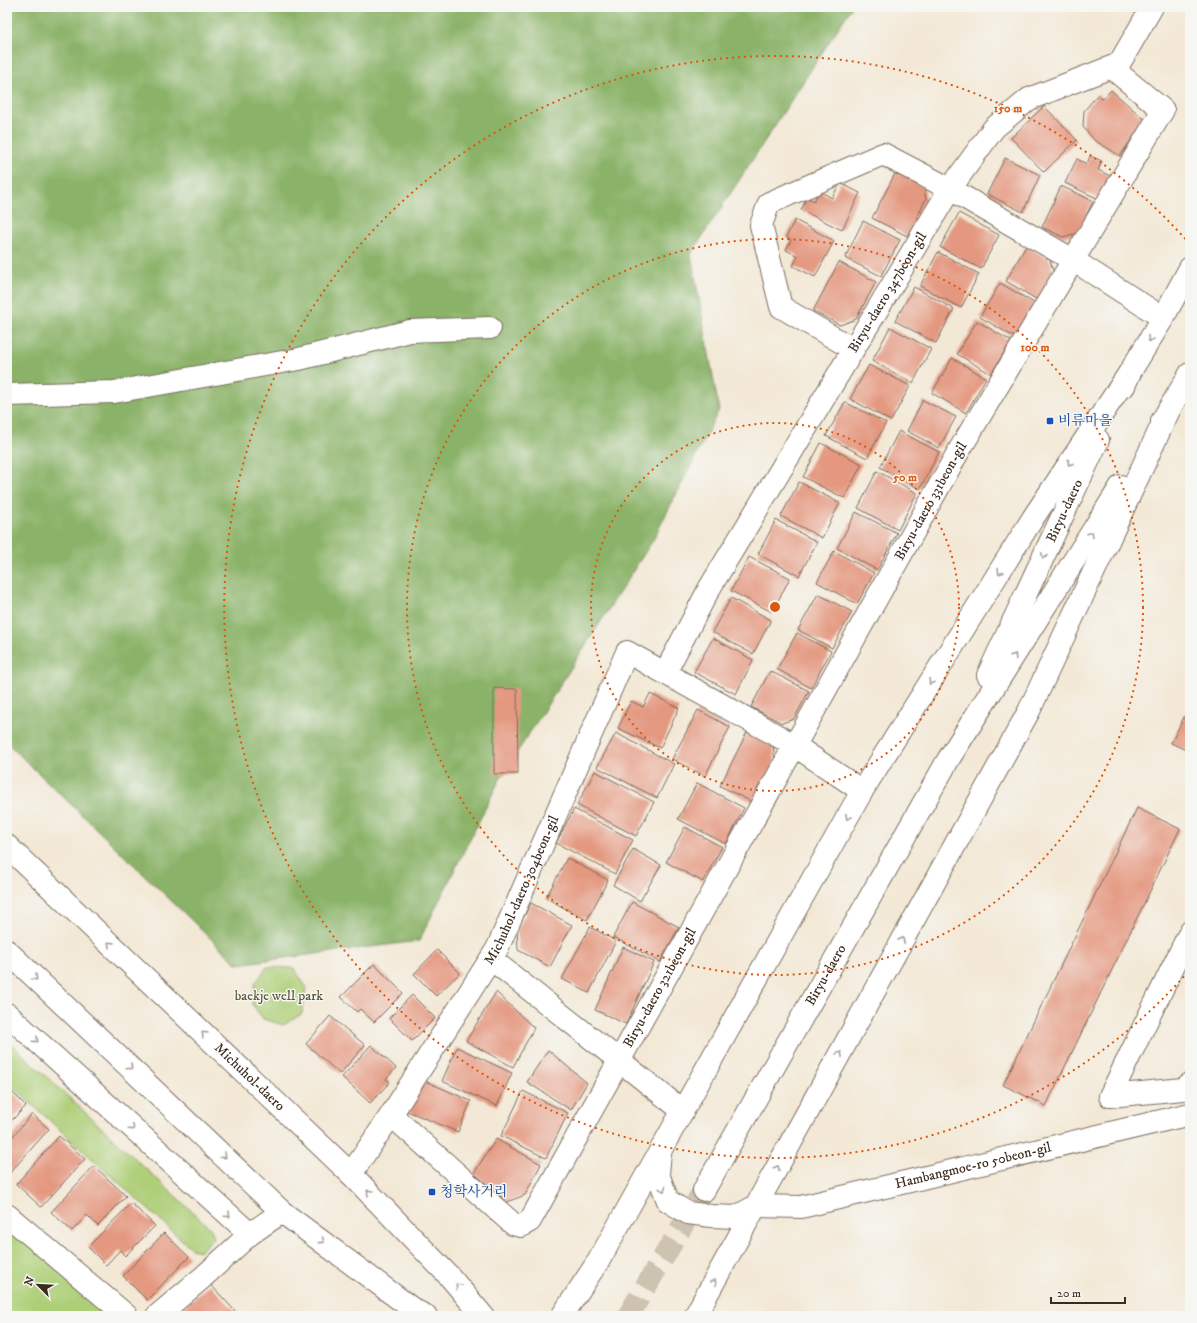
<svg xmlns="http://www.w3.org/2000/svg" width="1197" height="1323" font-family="'IM FELL DW Pica','Noto Serif KR',serif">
  <rect width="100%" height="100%" fill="#f6f6f2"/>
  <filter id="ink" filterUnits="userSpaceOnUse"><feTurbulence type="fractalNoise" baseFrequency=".025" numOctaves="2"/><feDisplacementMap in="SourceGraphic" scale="8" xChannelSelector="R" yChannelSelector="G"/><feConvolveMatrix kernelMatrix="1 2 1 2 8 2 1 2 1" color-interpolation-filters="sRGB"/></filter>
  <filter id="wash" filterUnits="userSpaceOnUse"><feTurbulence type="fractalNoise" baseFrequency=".012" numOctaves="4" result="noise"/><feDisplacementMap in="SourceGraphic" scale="16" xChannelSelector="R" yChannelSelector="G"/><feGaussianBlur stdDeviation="0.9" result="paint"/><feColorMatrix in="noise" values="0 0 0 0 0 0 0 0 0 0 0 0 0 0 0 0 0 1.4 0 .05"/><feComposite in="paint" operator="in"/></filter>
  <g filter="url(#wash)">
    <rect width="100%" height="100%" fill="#f3e8d5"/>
    <g fill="#aecf78" stroke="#747c4b">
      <polygon points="267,967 294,968 306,987 302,1014 283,1025 263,1019 252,1004 255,984"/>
      <polygon points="7,1040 211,1229 214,1238 200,1251 192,1249 7,1082"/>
      <polygon points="15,1221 127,1316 7,1316 7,1230"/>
    </g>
    <polygon fill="#8ab268" stroke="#626e43" points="7,7 852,7 691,254 719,410 653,540 500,779 419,941 237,964 7,743"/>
    <g id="blocks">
      <g fill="#e49880">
        <polygon points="1111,90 1145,120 1120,156 1094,140 1083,127 1084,111 1098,94 1103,99"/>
        <polygon points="1044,106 1077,140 1044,172 1011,138"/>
        <polygon points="1090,156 1102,161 1098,170 1112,177 1101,200 1065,183 1077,159 1087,164"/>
        <polygon points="1005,158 1040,175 1023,212 987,194"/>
        <polygon points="897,170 923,183 926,199 907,236 872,218"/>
        <polygon points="840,183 860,193 842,230 801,210 807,197 814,201 819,191 832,198"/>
        <polygon points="1061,186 1093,201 1078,233 1063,237 1042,227"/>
        <polygon points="959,213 999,235 981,269 940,247"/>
        <polygon points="795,220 834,241 815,277 793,266 798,256 786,250 791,240 786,237"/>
        <polygon points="863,221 900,240 881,276 845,258"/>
        <polygon points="1026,246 1050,260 1055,278 1041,302 1006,281"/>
        <polygon points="938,252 979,274 961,308 920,286"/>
        <polygon points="839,262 876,282 856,319 840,325 813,311"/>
        <polygon points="1000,283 1034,303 1014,337 980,317"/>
        <polygon points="914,287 954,309 936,343 895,321"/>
        <polygon points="977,321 1011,341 991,374 957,354"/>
        <polygon points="890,327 931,349 913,383 872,361"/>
        <polygon points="952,358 986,378 966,413 932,393"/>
        <polygon points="869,365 910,386 891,421 850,399"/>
        <polygon points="923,400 956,417 939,448 907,431"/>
        <polygon points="845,402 886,423 867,458 826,436"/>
        <polygon points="899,431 939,452 920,489 880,467"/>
        <polygon points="821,443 862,464 844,498 803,477"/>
        <polygon points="877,471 917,493 898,530 858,508"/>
        <polygon points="799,482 840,503 822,538 781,516"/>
        <polygon points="856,512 897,533 877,570 837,548"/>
        <polygon points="776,520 817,542 799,576 758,554"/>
        <polygon points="834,551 874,573 857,604 817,582"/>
        <polygon points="749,557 790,578 772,612 731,591"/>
        <polygon points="818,594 852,612 832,648 798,630"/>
        <polygon points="731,598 771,620 753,654 712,632"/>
        <polygon points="797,633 831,651 811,688 777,669"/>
        <polygon points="713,638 753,660 736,694 694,672"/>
        <polygon points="770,671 809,691 794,719 782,723 751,707"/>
        <polygon points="494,688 517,689 518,774 494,774"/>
        <polygon points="650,694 679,708 660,748 618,728 631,701 643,707"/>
        <polygon points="1190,705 1190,752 1171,743"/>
        <polygon points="698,710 730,727 705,776 672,759"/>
        <polygon points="747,732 773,745 775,762 754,803 720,786"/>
        <polygon points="616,733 674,764 657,798 597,767"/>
        <polygon points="595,771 654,802 636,836 577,805"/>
        <polygon points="697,783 744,808 726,844 678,819"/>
        <polygon points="1137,808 1180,829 1046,1106 1003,1085"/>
        <polygon points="574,809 633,840 615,874 556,843"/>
        <polygon points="685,827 722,847 703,882 666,862"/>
        <polygon points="633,849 661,865 640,901 613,885"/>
        <polygon points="567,858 608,880 587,920 546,898"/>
        <polygon points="632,902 679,927 660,962 613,937"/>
        <polygon points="531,903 572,925 550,967 518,950 517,930"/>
        <polygon points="590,927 616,941 589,993 562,979"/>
        <polygon points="623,947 654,962 626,1024 595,1010"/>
        <polygon points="437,950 460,973 436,996 414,974"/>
        <polygon points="374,964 403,993 374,1022 360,1009 357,1012 341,997"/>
        <polygon points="496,992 534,1028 513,1067 466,1041"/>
        <polygon points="412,995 435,1018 412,1041 389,1018"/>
        <polygon points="330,1016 365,1045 340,1074 306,1044"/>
        <polygon points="371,1045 396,1068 386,1079 390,1082 370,1103 342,1077"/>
        <polygon points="457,1047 512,1073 497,1106 442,1081"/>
        <polygon points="548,1050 587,1083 571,1110 527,1082"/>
        <polygon points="418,1078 471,1101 458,1132 405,1110"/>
        <polygon points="7,1087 26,1106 7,1125"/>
        <polygon points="523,1091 568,1113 546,1158 501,1136"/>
        <polygon points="32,1114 49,1129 7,1176 7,1143"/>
        <polygon points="59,1136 85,1159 41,1207 16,1184"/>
        <polygon points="496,1139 541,1164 525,1195 507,1202 474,1173"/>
        <polygon points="94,1166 126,1196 98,1226 87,1215 72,1231 51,1212"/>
        <polygon points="131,1203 155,1226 125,1256 120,1250 106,1265 88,1247"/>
        <polygon points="164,1233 189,1257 147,1300 123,1276"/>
        <polygon points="210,1284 236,1312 232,1316 174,1316"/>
      </g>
    </g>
  </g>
  <g filter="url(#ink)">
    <use href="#blocks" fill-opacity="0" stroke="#7b6c5e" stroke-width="1"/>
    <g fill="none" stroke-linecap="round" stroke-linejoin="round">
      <polyline stroke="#cec2b0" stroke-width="22" stroke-dasharray="22 11" stroke-linecap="butt" points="628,1316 704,1190"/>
      <g stroke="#7b6c5e" stroke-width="24">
        <g id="minor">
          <polyline points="853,349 781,307 761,225 769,203 883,154 950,189 1073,260 1163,318"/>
          <polyline points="7,395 114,392 299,359 410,331 490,328"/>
          <path id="s1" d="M665,673l44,-84 241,-400 44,-61 35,-29 90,-35"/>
          <polyline points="1190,932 1110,1096 1183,1089 1190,1084"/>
          <polyline points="491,959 683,1111"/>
          <polyline points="7,1014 250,1234"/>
          <path id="s2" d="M391,1115l122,109 8,2 9,-5 427,-767 206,-344 -45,-37 1,-9 33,-57"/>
          <path id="s3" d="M351,1174l40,-59 106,-166 130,-297 167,93 68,46"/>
          <path id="s4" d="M756,1206l45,1 389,-93"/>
          <polyline points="7,1215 127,1316"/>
          <polyline points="157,1316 202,1278 250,1234 282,1212"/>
        </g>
      </g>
      <g stroke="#7b6c5e" stroke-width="24">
        <g id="major">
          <polyline points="1124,386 1130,372 1163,318 1190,268"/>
          <polyline points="1162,421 1190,374"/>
          <path id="s5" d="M988,675l110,-235"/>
          <path id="s6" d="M7,846l344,328 99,103 33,39"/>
          <polyline points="7,951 282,1212 414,1310 426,1316"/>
          <polyline points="660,1152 658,1174 668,1201 688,1213 711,1216 736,1217 756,1206"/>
          <path id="s7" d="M704,1190l244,-430 173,-274"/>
          <polyline points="562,1316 599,1260 862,791 1033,518 1130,372"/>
          <polyline points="695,1316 1029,711 1170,408"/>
        </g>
      </g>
      <use href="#minor" stroke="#fff" stroke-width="22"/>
      <use href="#major" stroke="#fff" stroke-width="22"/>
    </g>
    <defs><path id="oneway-chevron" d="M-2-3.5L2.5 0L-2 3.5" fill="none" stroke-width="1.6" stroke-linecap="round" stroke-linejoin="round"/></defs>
    <g stroke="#a79f9a">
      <use href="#oneway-chevron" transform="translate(1150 339) rotate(121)"/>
      <use href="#oneway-chevron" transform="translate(1070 463) rotate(124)"/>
      <use href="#oneway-chevron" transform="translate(1091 534) rotate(-58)"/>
      <use href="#oneway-chevron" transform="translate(1044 556) rotate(115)"/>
      <use href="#oneway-chevron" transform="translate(1000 572) rotate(122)"/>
      <use href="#oneway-chevron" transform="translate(1014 656) rotate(-58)"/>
      <use href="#oneway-chevron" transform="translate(931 682) rotate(122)"/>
      <use href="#oneway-chevron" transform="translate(848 817) rotate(119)"/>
      <use href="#oneway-chevron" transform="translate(902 940) rotate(-61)"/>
      <use href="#oneway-chevron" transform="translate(110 944) rotate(-136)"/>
      <use href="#oneway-chevron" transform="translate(35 978) rotate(43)"/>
      <use href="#oneway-chevron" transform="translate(204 1034) rotate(-136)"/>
      <use href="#oneway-chevron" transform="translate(36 1040) rotate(42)"/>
      <use href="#oneway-chevron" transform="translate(840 1054) rotate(-61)"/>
      <use href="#oneway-chevron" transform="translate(130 1067) rotate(43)"/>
      <use href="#oneway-chevron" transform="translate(132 1128) rotate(42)"/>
      <use href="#oneway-chevron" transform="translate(224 1156) rotate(43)"/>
      <use href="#oneway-chevron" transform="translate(777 1168) rotate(-61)"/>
      <use href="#oneway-chevron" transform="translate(663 1189) rotate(69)"/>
      <use href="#oneway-chevron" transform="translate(369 1192) rotate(-134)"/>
      <use href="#oneway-chevron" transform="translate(228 1215) rotate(42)"/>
      <use href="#oneway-chevron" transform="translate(322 1241) rotate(37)"/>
      <use href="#oneway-chevron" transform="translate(714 1282) rotate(-61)"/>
      <use href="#oneway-chevron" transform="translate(458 1286) rotate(-130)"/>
    </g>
  </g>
  <g fill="none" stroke="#df570d" stroke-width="2" stroke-dasharray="2 4">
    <circle cx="775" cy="607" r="184"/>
    <circle cx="775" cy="607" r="368"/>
    <path d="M1188 972A551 551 0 1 1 1188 242"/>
  </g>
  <g fill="#1a4fb4" stroke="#f6f6f2" stroke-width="1.5">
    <rect x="1046" y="417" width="8" height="8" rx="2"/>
    <rect x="428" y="1188" width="8" height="8" rx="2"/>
  </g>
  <g text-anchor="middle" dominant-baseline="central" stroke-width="3" stroke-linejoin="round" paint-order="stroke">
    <g font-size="14" fill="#3b2a1e" stroke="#f6f6f2">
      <text stroke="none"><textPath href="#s1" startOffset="441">Biryu-daero 347beon-gil</textPath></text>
      <text stroke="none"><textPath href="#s2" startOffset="1006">Biryu-daero 331beon-gil</textPath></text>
      <text stroke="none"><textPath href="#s5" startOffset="181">Biryu-daero</textPath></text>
      <text stroke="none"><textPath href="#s3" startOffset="332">Michuhol-daero 304beon-gil</textPath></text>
      <text stroke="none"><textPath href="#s7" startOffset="247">Biryu-daero</textPath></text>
      <text stroke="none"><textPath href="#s2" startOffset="449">Biryu-daero 321beon-gil</textPath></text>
      <text stroke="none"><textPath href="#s6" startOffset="335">Michuhol-daero</textPath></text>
      <text stroke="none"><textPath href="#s4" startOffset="222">Hambangmoe-ro 50beon-gil</textPath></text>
    </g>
    <g font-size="14" fill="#164399" stroke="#f6f6f2" text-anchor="start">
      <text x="1058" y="421">비류마을</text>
      <text x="440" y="1192">청학사거리</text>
    </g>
    <g font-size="14" fill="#585334" stroke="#f6f6f2">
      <text x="279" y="996">baekje well park</text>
    </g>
  </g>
  <circle cx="775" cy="607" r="6" fill="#df570d" stroke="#f6f6f2" stroke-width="2"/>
  <g font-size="12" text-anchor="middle" font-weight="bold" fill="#df570d" stroke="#f6f6f2" stroke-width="3" stroke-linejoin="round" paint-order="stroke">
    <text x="1008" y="112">150 m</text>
    <text x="1035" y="351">100 m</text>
    <text x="905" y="481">50 m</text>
  </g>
  <rect width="1197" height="1323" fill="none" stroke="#f6f6f2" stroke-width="24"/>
  <g transform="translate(38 1285) rotate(294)" stroke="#f6f6f2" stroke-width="3" paint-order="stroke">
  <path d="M0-3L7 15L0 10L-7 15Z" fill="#3b2a1e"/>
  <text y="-6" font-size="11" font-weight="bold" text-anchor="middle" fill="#3b2a1e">N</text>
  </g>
  <path d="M1051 1297v6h74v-6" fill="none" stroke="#3b2a1e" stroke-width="2"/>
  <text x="1057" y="1297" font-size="12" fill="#3b2a1e" stroke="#f6f6f2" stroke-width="3" paint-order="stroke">20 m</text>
</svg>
